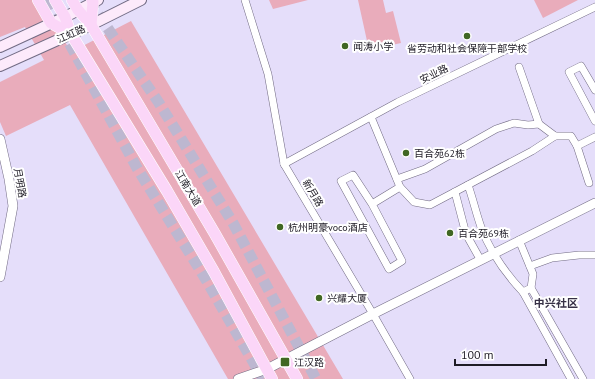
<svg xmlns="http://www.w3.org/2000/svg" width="595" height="379" font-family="'PT Sans','Noto Sans SC',sans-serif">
  <rect width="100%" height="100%" fill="#e5defa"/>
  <g fill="#e9acbb">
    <polygon points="0,0 40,0 71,52 131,21 343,379 228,379 70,105 6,136 0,122 0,82 44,60 25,27 0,37"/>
    <polygon points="269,0 308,0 273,9"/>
    <polygon points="358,0 383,0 386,13 393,11 401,43 369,50"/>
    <polygon points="534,0 578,0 543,18"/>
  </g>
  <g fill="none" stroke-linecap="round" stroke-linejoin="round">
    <g stroke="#bdb7d0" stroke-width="11" stroke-dasharray="11 5.5" stroke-linecap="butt">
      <polyline points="46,0 137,168 205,278 263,379"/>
      <polyline points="89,1 159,103 233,223 316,379"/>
    </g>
    <g stroke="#726b84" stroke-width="8">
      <g id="minor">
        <polyline points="245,0 268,74 284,164 373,314 410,379"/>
        <polyline points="519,67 539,124 555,136"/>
        <polyline points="595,90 581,66 569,72 595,121"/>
        <polyline points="371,117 400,187 414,202 430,205 532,151 555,136 571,136 577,146 589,183"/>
        <polyline points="577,146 595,137"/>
        <polyline points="284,164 398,102 595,7"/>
        <polyline points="397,179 425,169 496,129 514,123 528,125 539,124"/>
        <path d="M468,185c5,14 8,28 13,42 9,24 25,47 42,65l8,-4 2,-14 -14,-34"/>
        <polyline points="455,192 466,234 480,259"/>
        <polyline points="372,204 402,261 389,269 341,181 353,175 372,204 400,187"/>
        <polyline points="530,266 552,258 579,255 595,255"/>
        <polyline points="531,288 583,379"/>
        <polyline points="523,292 571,379"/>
      </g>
    </g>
    <g stroke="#726b84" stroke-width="10">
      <g id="tertiary">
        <polyline points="0,139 9,179 13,206 0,277"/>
        <polyline points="238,379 267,369 373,314 595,203"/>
      </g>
    </g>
    <g stroke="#726b84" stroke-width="12">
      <g id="secondary">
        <polyline points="0,47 65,17 98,0"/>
        <polyline points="0,66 91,25 141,0"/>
      </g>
    </g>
    <g stroke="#fff" stroke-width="12">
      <g id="primary">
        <polyline points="38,0 51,23 71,34"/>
        <polyline points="55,0 65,17 71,34 167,191 214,272 272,379"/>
        <polyline points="72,0 78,10 91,25 215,234 297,379"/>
        <polyline points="91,25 93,2 92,0"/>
      </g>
    </g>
    <use href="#minor" stroke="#fff" stroke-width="7"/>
    <use href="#tertiary" stroke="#fff" stroke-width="9"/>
    <use href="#secondary" stroke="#fdeafb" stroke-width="10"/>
    <use href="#primary" stroke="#fbd6f8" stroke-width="11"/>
  </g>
  <g fill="#406723" stroke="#fff" stroke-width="1.5">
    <circle cx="467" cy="36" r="4"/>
    <circle cx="345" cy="46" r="4"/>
    <circle cx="406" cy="153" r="4"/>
    <circle cx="280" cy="227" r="4"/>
    <circle cx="450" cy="233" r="4"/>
    <circle cx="319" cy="298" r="4"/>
    <rect x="280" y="357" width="10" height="10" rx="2"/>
  </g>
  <g text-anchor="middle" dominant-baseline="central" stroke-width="4" stroke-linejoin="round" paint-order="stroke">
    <g font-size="10" fill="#1f1c26" stroke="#fff">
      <text transform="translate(71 34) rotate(-24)">江虹路</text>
      <text transform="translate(434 74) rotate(-26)">安业路</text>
      <text transform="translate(20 183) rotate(80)">月明路</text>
      <text transform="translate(188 188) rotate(59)">江南大道</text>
      <text transform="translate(313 193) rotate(59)">新月路</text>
    </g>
    <g font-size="10" fill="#1f1c26" stroke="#fff" text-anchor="start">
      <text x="353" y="46">闻涛小学</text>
      <text x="467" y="48" text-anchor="middle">省劳动和社会保障干部学校</text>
      <text x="414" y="153">百合苑62栋</text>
      <text x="288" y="227">杭州明豪voco酒店</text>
      <text x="458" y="233">百合苑69栋</text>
      <text x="327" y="298">兴耀大厦</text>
      <text x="294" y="362">江汉路</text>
    </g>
    <g font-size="11" font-weight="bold" fill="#373146" stroke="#fff">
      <text x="556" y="303">中兴社区</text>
    </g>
  </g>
  <path d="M455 359v6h91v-6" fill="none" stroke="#1f1c26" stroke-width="2"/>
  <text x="461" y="359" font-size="12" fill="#1f1c26" stroke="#ffffff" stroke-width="3" paint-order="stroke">100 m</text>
</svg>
